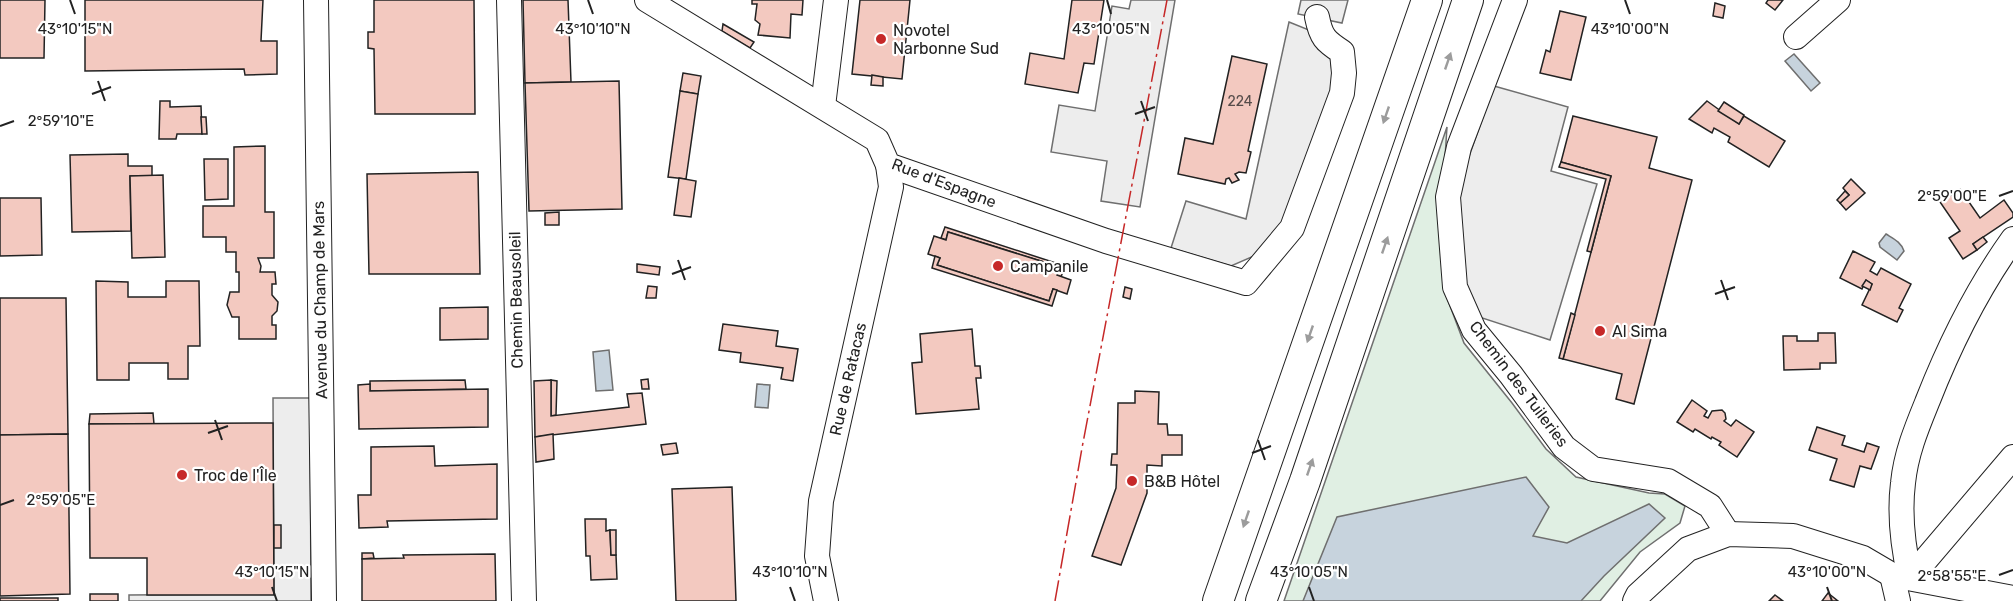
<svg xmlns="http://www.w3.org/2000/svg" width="2013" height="601" font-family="Rubik,sans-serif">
  <rect width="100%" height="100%" fill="#fff"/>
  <polygon fill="#e0efe3" stroke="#6f6f6f" stroke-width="1.5" points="1447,127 1443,188 1443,287 1464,343 1512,403 1546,449 1576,477 1649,493 1665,494 1685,506 1680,523 1640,552 1600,601 1284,601"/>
  <g fill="#ededed" stroke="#6f6f6f" stroke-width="1.5">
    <polygon points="1131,0 1175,0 1140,207 1101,201 1107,161 1051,152 1059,105 1095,111 1112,6 1129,9"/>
    <polygon points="1301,0 1348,0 1342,23 1298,14"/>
    <polygon points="1289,22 1309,30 1318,49 1330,55 1334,88 1286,219 1254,256 1231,266 1171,248 1186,201 1246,219"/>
    <polygon points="1494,86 1568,107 1551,171 1597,184 1550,340 1476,316 1458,262 1455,196"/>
    <polygon points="273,398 310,398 311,601 129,601 129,595 274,594"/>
  </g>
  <g fill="#c7d3dd" stroke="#6f6f6f" stroke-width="1.5">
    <polygon points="1794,54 1820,83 1811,91 1785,61"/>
    <path d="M1886,234c8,5 15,8 18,17l-7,9 -17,-13 -1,-4z"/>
    <polygon points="609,350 613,390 596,391 593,352"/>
    <polygon points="757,384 770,385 768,408 755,407"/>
    <polygon points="1526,477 1549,507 1533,536 1567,543 1649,504 1665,518 1604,576 1581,601 1303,601 1337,517"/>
  </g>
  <g fill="#f3c9c0" stroke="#222" stroke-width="1.5">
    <polygon points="0,0 45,0 44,58 0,58"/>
    <polygon points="85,0 263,0 261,41 277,41 277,74 245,75 244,69 85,71"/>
    <polygon points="374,0 474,0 475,114 375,114 374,49 368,48 368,32 374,32"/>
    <polygon points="523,0 568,0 571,82 525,83"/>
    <polygon points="752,0 803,0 802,15 791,14 790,38 758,35 760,24 755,20 757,4 752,4"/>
    <polygon points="860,0 910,0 902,79 852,74"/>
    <polygon points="1072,0 1104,0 1094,64 1084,63 1078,93 1025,84 1030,53 1064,59"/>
    <polygon points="1768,0 1783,0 1775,10 1766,3"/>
    <polygon points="1715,3 1725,6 1723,18 1713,16"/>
    <polygon points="1560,11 1586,17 1571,80 1540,73 1546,50 1550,52"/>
    <polygon points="723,24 754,42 750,48 722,31"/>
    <polygon points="1232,56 1267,64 1248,151 1251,152 1246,173 1239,172 1235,174 1239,180 1232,183 1229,178 1226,179 1225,184 1178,174 1185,138 1213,144"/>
    <polygon points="683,73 701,76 698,94 680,91"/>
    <polygon points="872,75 883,77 883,86 871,85"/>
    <polygon points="619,81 622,209 529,211 525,83"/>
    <polygon points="680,91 698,94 686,179 668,177"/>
    <polygon points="160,101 170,101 170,107 201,106 202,134 177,134 176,139 159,139"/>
    <polygon points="1707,101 1739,124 1744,116 1785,141 1769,167 1728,142 1730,137 1714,128 1712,133 1689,119"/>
    <polygon points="1724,102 1744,115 1739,124 1718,111"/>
    <polygon points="1573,116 1657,137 1649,168 1692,180 1634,404 1616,399 1622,374 1563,359 1611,176 1561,162"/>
    <polygon points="201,117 206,117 207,134 202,134"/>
    <polygon points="265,146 265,212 274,212 274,258 258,258 261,266 260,272 275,272 276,284 272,284 272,295 278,302 277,311 272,316 272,325 276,325 276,339 239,339 239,317 232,317 227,305 230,292 239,292 239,272 236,272 236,252 226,252 226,237 203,237 203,206 234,206 234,147"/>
    <polygon points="128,154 128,166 152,166 152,176 130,176 131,231 72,232 70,155"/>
    <polygon points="204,159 228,159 228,199 205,200"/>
    <polygon points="1561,162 1611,176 1591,252 1587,251 1606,179 1559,167"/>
    <polygon points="478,172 480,274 369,274 367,174"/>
    <polygon points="163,175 165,257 132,258 130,176"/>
    <polygon points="679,178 696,181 691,217 674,215"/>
    <polygon points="1851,179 1865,193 1846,210 1840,203 1849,195 1843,188"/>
    <polygon points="1960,189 1980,218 2004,200 2013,213 2013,217 1973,244 1977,250 1963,259 1949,238 1960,231 1940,202"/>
    <polygon points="1845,191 1849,195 1840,203 1837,200"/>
    <polygon points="0,198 41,198 42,255 0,256"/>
    <polygon points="559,212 559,225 545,225 545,213"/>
    <polygon points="945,227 1065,266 1061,277 1057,275 1060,267 948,232 946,240 941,238"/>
    <polygon points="948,232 1060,267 1057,275 1071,280 1067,294 1053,289 1049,301 937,265 940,258 928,254 934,236 946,240"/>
    <polygon points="1983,237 1987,242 1977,250 1973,244"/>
    <polygon points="1853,251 1875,262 1870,271 1877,275 1881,268 1911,284 1899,308 1903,310 1897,322 1862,305 1872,284 1866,280 1862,289 1840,278"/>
    <polygon points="935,256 940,258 937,265 1049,301 1053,289 1057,290 1052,306 932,268"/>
    <polygon points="637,264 660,267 659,275 637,272"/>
    <polygon points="1866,280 1872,284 1870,290 1862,286"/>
    <polygon points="96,281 128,282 128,297 166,297 166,281 199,281 200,346 188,346 188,379 168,379 168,363 129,363 129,380 97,380"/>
    <polygon points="648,286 657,287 656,298 646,298"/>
    <polygon points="1125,287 1132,289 1130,299 1123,297"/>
    <polygon points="0,298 66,298 68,434 0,435"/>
    <polygon points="488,307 488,339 440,340 440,308"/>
    <polygon points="1571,313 1575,315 1563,359 1559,358"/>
    <polygon points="723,324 778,331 776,346 798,349 793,381 781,379 783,368 740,362 741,353 719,350"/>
    <polygon points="972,329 975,366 980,366 981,378 976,378 979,409 916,414 912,363 922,362 920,334"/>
    <polygon points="1818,333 1835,333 1836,363 1820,363 1820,369 1784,370 1783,336 1797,336 1797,341 1818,341"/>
    <polygon points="648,379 649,389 642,389 641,380"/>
    <polygon points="465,380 466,389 370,391 370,381"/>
    <polygon points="551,380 557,381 556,415 551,416"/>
    <polygon points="551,380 551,416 629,407 627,394 642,393 646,424 535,437 534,381"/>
    <polygon points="370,384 370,391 488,389 488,427 359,429 358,385"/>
    <polygon points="1135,391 1159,392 1158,424 1167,424 1168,435 1182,435 1182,455 1162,455 1162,466 1147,465 1147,493 1121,565 1092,556 1116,488 1117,465 1111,465 1112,454 1117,454 1118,403 1135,403"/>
    <polygon points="1692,400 1707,411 1704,416 1708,418 1712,411 1722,410 1725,413 1726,419 1724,421 1731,426 1736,420 1754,432 1737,457 1719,445 1721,442 1712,437 1711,439 1695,429 1693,432 1677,422"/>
    <polygon points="153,413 154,424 89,424 90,414"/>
    <polygon points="273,423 274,595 147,595 147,558 90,558 89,424"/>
    <polygon points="1817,427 1845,436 1842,445 1864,452 1867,443 1879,447 1871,469 1860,466 1854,487 1830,480 1837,459 1809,450"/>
    <polygon points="68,434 70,594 0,596 0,435"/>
    <polygon points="553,434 554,459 536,462 535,437"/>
    <polygon points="676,443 678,453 663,455 661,445"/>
    <polygon points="434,446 435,466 497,464 497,519 387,521 388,527 359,528 358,495 371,495 371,447"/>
    <polygon points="732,487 736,601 676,601 672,489"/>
    <polygon points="585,519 606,519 606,531 610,530 611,555 616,555 617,579 591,580 590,556 586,556"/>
    <rect x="274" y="525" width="7" height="23"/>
    <polygon points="610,530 616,530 616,555 611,555"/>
    <polygon points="362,553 373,553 374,558 362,559"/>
    <polygon points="495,554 496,601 362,601 362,559 404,558 403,555"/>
    <polygon points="1828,593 1838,601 1822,601"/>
    <rect x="90" y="594" width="28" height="7"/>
    <polygon points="1775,595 1783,601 1769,601"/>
    <rect x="0" y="598" width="58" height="3"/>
  </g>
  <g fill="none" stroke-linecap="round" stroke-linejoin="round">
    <g stroke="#222" stroke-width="26">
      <g id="minor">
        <polyline points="316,0 324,601"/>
        <polyline points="509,0 524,601"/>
        <path d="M647,0l230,140 11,25 218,76 140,42 46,-55 50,-135 2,-20 -2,-21c-17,-11 -21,-15 -25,-35"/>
        <polyline points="1515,0 1459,147 1448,197 1455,287 1474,330 1511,375 1564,447 1593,469 1668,481 1710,506 1728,534"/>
        <polyline points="1796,37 1838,0"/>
        <polyline points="823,106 836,0"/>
        <polyline points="1892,575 1898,601"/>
        <path d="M1910,578c-7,-31 -11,-63 -7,-95 3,-30 14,-56 25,-83 22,-56 50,-112 85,-161"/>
        <polyline points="1910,578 2013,457"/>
        <polyline points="826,601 817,556 821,501 891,187 888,165"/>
        <polyline points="1635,601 1638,595 1688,549 1728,534 1793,536 1863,558 1892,575 2013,598"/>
      </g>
    </g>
    <g stroke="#222" stroke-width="32">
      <g id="major">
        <polyline points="1218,601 1427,0"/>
        <polyline points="1261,601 1305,481 1468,0"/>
      </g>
    </g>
    <use href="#minor" stroke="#fff" stroke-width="24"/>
    <use href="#major" stroke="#fff" stroke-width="30"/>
    <polyline stroke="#c62828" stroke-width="1.5" stroke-dasharray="21 4.5 3 4.5" stroke-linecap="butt" points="1055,601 1082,448 1167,0"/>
  </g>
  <defs><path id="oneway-solid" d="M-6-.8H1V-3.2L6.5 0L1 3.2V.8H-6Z" transform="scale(1.5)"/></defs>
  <g fill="#9c9c9c">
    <use href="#oneway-solid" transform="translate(1448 61) rotate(-71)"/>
    <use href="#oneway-solid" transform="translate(1386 115) rotate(109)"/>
    <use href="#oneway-solid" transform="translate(1385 245) rotate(-71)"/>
    <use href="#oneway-solid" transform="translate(1310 334) rotate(109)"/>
    <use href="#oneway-solid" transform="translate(1310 467) rotate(-71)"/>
    <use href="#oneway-solid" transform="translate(1246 519) rotate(109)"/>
  </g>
  <path fill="none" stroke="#222" stroke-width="2" d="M70,0l5,14M588,0l5,14M1107,0l4,14M1625,0l5,14M98,81l7,20M92,94l19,-7M1141,101l7,20M1135,114l20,-7M0,126l14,-5M1999,196l14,-5M678,260l7,20M672,274l19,-7M1721,280l7,20M1715,294l20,-7M215,420l7,20M208,433l20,-7M1258,440l7,20M1252,453l19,-7M0,505l14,-5M1999,575l14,-5M272,587l5,14M790,587l5,14M1309,587l5,14M1827,587l5,14"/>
  <g fill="#c62828" stroke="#fff" stroke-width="2">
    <circle cx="881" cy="39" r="6"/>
    <circle cx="998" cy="266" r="6"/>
    <circle cx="1600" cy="331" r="6"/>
    <circle cx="182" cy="475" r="6"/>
    <circle cx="1132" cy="481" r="6"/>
  </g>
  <g text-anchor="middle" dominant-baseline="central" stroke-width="4.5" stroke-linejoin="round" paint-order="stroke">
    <g font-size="14" fill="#564c4a">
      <text x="1240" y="101">224</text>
    </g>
    <g font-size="16" fill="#222" stroke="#fff" text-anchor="start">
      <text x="893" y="30">Novotel<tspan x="893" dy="18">Narbonne Sud</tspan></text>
      <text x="1010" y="266">Campanile</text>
      <text x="1612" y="331">Al Sima</text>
      <text x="194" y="475">Troc de l'Île</text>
      <text x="1144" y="481">B&amp;B Hôtel</text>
    </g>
    <g font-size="16" fill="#222" stroke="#fff">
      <text transform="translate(944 183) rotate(21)">Rue d'Espagne</text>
      <text transform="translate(320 300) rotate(-91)">Avenue du Champ de Mars</text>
      <text transform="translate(516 300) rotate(-91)">Chemin Beausoleil</text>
      <text transform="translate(848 379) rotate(-77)">Rue de Ratacas</text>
      <text transform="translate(1519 384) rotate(53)">Chemin des Tuileries</text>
    </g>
  </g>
  <g font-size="15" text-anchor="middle" fill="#222" stroke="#fff" stroke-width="4.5" stroke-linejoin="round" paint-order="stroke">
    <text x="75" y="34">43°10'15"N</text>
    <text x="593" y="34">43°10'10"N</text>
    <text x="1111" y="34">43°10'05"N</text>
    <text x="1630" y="34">43°10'00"N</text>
    <text x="61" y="126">2°59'10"E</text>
    <text x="1952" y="201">2°59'00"E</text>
    <text x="61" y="505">2°59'05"E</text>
    <text x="272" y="577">43°10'15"N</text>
    <text x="790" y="577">43°10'10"N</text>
    <text x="1309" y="577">43°10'05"N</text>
    <text x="1827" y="577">43°10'00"N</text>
    <text x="1952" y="581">2°58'55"E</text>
  </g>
</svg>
